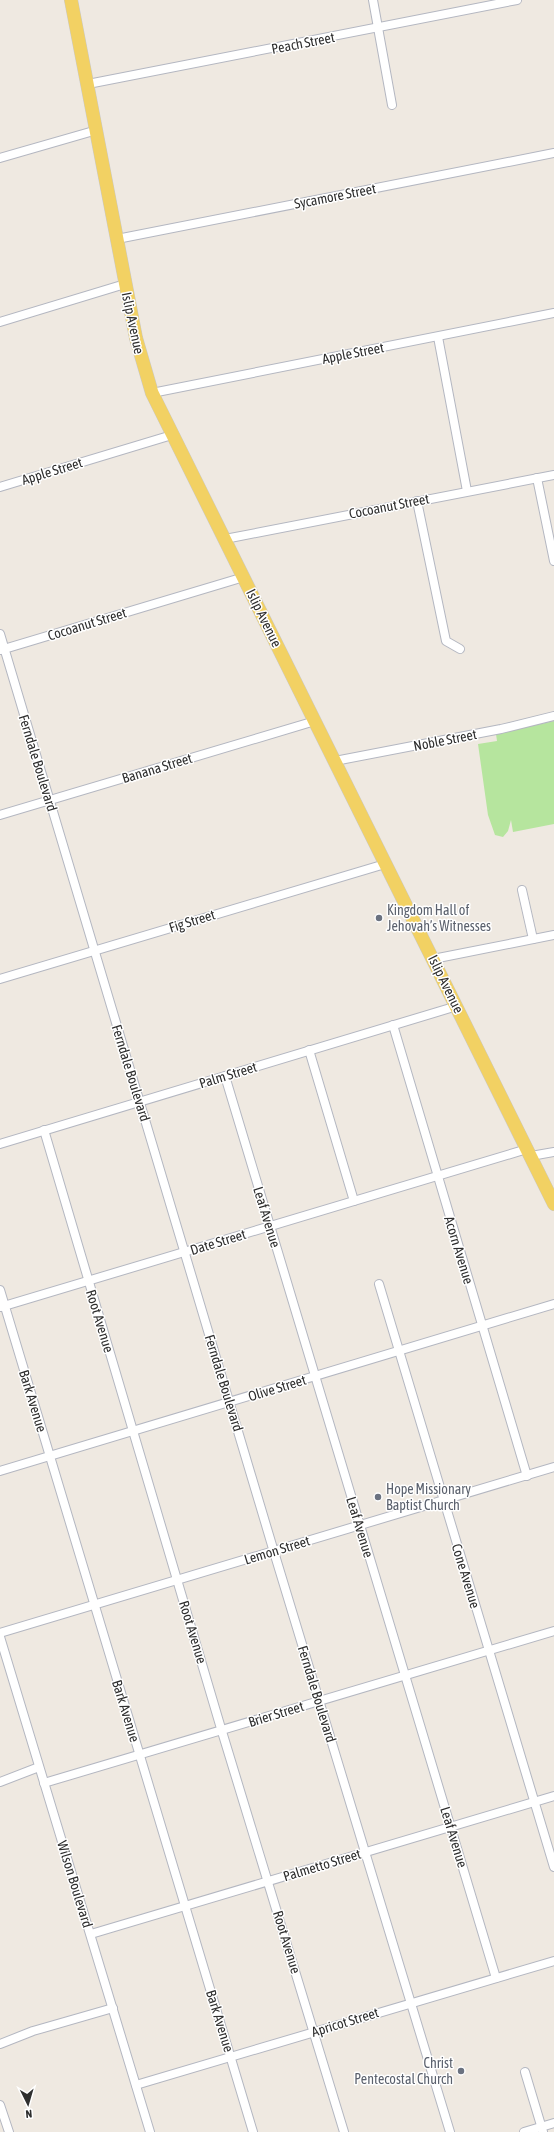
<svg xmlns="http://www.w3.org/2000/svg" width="554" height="2132" font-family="'Asap Condensed',sans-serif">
  <rect width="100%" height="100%" fill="#efe9e1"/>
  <polygon fill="#b6e59e" points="554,721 554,824 513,832 511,820 508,831 503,837 495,835 488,815 478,744 497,741 496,734"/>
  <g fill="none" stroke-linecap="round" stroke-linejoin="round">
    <g stroke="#b4b7c1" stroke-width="10">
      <g id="street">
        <polyline points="373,0 392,105"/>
        <polyline points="88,84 517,0"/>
        <polyline points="0,158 97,130"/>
        <polyline points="117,239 554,153"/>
        <polyline points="0,322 125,284"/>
        <polyline points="438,337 467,491"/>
        <polyline points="152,393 554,313"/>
        <polyline points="537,478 554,561"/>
        <polyline points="0,487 172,435"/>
        <polyline points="417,501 446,641 460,649"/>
        <polyline points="225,539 554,475"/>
        <polyline points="0,634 274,1552 450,2132"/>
        <polyline points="1,650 244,577"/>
        <polyline points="335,761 501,729 554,716"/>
        <polyline points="0,815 315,721"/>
        <polyline points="522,890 533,939"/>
        <polyline points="433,959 554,935"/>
        <polyline points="0,979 385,864"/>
        <polyline points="393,1025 527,1476"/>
        <polyline points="309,1050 354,1201"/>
        <polyline points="225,1076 496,1978"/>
        <polyline points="44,1130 220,1725 344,2132"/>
        <polyline points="0,1144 457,1006"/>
        <polyline points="531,1156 554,1152"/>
        <polyline points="379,1284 554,1867"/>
        <polyline points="0,1290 253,2132"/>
        <polyline points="1,1307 527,1149"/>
        <polyline points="0,1471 554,1304"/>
        <polyline points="0,1633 554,1467"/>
        <polyline points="0,1637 150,2132"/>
        <polyline points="0,1782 39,1767"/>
        <polyline points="44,1783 554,1631"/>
        <polyline points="91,1934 554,1796"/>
        <polyline points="0,2044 33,2031 113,2008"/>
        <polyline points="525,2072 543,2132"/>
        <polyline points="136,2085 554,1961"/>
        <polyline points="0,2105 9,2132"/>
        <polyline points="524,2132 554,2123"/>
      </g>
    </g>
    <g stroke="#c9c9c9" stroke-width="14">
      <polyline id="primary" points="71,0 136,338 152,393 554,1204"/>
    </g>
    <use href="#street" stroke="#fff" stroke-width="8"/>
    <use href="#primary" stroke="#f2d163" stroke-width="13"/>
  </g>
  <g fill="#6b7280" stroke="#fff" stroke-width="1.5">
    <circle cx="379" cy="918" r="4"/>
    <circle cx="378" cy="1497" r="4"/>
    <circle cx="461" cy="2071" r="4"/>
  </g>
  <g text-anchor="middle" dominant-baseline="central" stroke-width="3" stroke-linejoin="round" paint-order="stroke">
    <g font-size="14" fill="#2e2e2e" stroke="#fff">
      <text transform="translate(303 43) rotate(-11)">Peach Street</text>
      <text transform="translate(335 196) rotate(-11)">Sycamore Street</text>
      <text transform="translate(133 323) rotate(78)">Islip Avenue</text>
      <text transform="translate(353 353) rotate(-11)">Apple Street</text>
      <text transform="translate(52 471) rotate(-17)">Apple Street</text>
      <text transform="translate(389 506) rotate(-11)">Cocoanut Street</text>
      <text transform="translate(264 618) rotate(64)">Islip Avenue</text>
      <text transform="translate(87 624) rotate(-17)">Cocoanut Street</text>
      <text transform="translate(445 740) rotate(-11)">Noble Street</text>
      <text transform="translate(38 763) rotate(73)">Ferndale Boulevard</text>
      <text transform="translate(157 768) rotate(-17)">Banana Street</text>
      <text transform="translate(192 921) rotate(-17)">Fig Street</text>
      <text transform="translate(446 984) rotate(64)">Islip Avenue</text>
      <text transform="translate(131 1073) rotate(73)">Ferndale Boulevard</text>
      <text transform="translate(228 1075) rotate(-17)">Palm Street</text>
      <text transform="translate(267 1217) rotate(73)">Leaf Avenue</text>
      <text transform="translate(218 1242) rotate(-17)">Date Street</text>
      <text transform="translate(459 1250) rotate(73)">Acorn Avenue</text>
      <text transform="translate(100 1321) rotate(73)">Root Avenue</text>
      <text transform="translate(224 1383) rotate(73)">Ferndale Boulevard</text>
      <text transform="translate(277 1388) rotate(-17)">Olive Street</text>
      <text transform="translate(33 1401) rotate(73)">Bark Avenue</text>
      <text transform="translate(360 1527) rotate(73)">Leaf Avenue</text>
      <text transform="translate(277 1550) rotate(-17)">Lemon Street</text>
      <text transform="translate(466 1576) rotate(73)">Cone Avenue</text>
      <text transform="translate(193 1632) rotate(73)">Root Avenue</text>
      <text transform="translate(317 1694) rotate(73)">Ferndale Boulevard</text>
      <text transform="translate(126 1711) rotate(73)">Bark Avenue</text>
      <text transform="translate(276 1714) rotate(-17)">Brier Street</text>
      <text transform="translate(454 1837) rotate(73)">Leaf Avenue</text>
      <text transform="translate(322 1865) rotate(-17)">Palmetto Street</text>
      <text transform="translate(75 1884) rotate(73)">Wilson Boulevard</text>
      <text transform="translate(287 1942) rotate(73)">Root Avenue</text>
      <text transform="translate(220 2021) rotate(73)">Bark Avenue</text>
      <text transform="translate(345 2022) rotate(-17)">Apricot Street</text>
    </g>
    <g font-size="14" fill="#5b616d" stroke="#fff" text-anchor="start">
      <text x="387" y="910">Kingdom Hall of<tspan x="387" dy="16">Jehovah’s Witnesses</tspan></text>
      <text x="386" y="1489">Hope Missionary<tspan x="386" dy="16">Baptist Church</tspan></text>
      <text x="453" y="2063" text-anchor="end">Christ<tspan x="453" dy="16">Pentecostal Church</tspan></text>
    </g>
  </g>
  <g transform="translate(28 2104) rotate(175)" stroke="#ffffff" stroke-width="3" paint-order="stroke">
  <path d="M0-3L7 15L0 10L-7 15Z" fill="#2e2e2e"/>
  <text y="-6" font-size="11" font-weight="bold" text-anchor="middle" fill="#2e2e2e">N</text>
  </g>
</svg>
